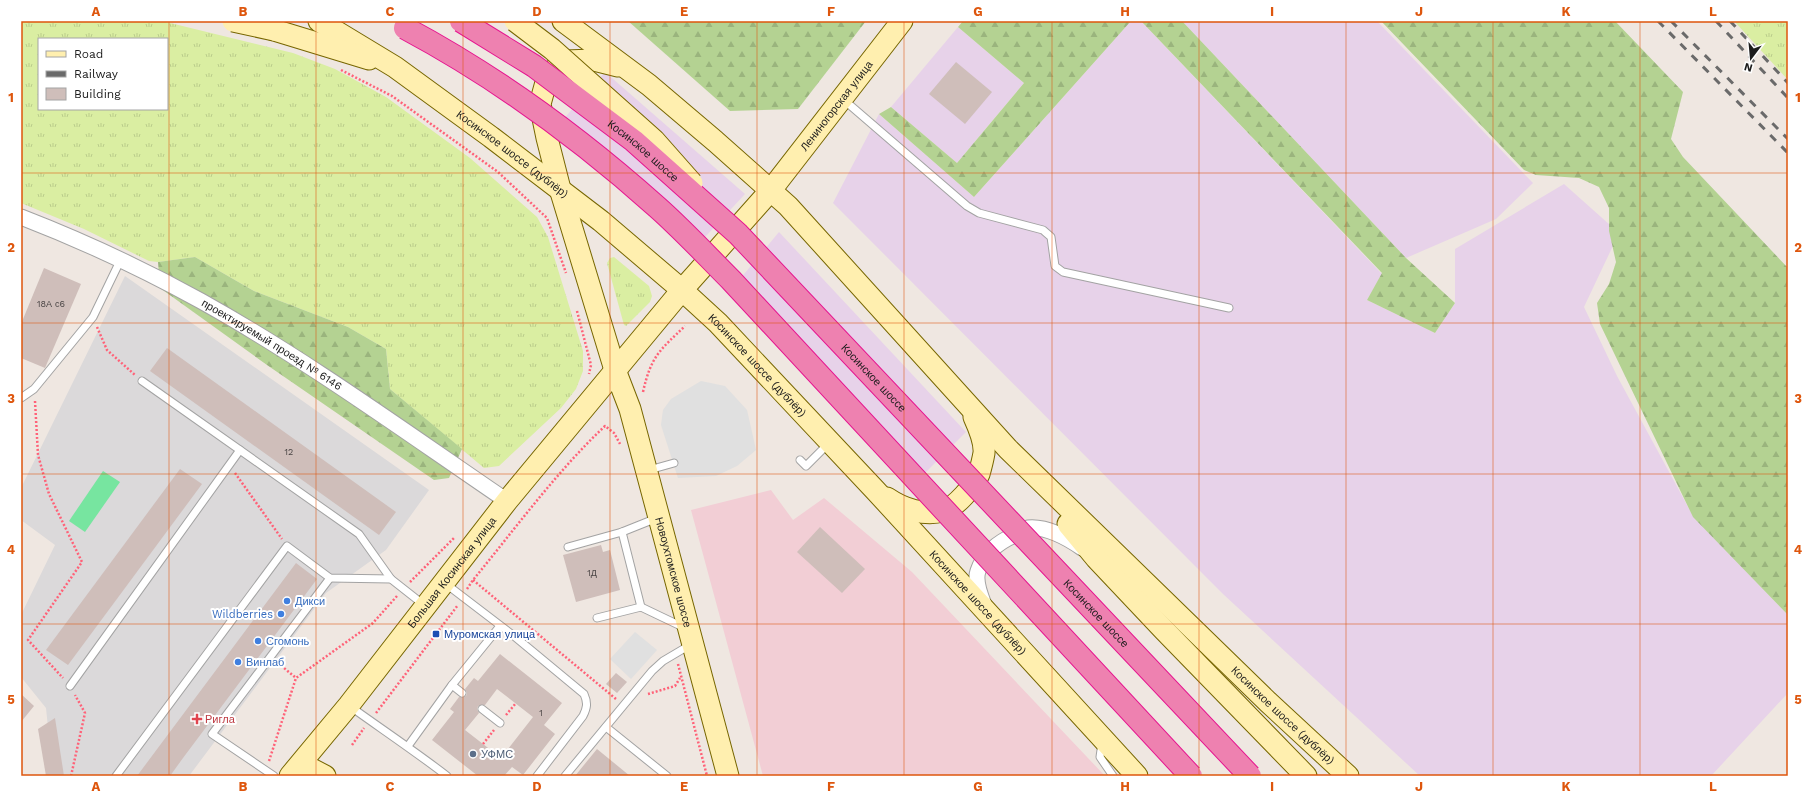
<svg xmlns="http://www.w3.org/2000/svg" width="1809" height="797" font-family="'Work Sans',sans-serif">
  <defs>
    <pattern id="grass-tufts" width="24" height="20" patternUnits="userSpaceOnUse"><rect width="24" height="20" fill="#daeea2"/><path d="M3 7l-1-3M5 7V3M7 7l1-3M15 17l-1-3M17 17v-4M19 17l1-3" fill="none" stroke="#bacc8b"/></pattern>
    <pattern id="forest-firs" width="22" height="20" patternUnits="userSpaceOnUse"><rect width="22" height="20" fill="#b4d292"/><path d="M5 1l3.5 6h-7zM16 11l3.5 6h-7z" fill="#9ab47d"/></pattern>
  </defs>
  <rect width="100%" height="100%" fill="#efe7e1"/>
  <polygon fill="#dbd9da" points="125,276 429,490 386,550 326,593 189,776 53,776 46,708 21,677 21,615 55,545 21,520 21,488"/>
  <polygon fill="#f2ced5" points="771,490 793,520 824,498 912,572 1105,776 763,776 691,510"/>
  <g fill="#e7d2e9">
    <polygon points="1131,21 1141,21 1382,274 1367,300 1435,333 1455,303 1455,249 1564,184 1619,233 1584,307 1617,376 1693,516 1788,615 1788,693 1711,776 1420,776 1223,594 833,203 879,114 974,197"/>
    <polygon points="1182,21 1377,21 1533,183 1496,219 1406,258"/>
    <polygon points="958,27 1024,83 957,163 891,107"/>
    <polygon points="605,72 745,194 693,250 553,131"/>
    <polygon points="779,232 966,432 912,486 730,291"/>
  </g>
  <g fill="url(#grass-tufts)" fill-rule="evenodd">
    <path d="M21,21h141l131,32 42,16 51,28 84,61 67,59 11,20 35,114v20l-7,18 -15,19 -62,58 -15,2 -94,-79 -4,-40 -38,-22 -94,-36 -59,-34 -37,5 -9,-1 -65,-32 -63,-26zM39,39h128v70h-128z"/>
    <polygon points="1734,21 1788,21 1788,80"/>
    <polygon points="614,257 649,286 652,296 650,302 626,326 624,325 607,263 610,258"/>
  </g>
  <g fill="url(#forest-firs)">
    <polygon points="628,21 866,21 798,109 730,111"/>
    <polygon points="963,21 1131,21 974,197 879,114 891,107 957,163 1024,83 958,27"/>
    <polygon points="1141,21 1182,21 1406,258 1455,303 1435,333 1367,300 1382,273"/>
    <polygon points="1381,21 1615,21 1683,92 1671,139 1683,157 1788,268 1788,615 1693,517 1600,324 1597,303 1609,284 1616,262 1609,231 1609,208 1599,187 1579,178 1536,175 1524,170"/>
    <polygon points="195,257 254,291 348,327 386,349 390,389 462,449 449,478 434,480 267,365 160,288 158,262"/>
  </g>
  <polygon fill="#77e5a0" points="103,471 120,482 85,532 69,521"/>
  <g fill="#e0e0e0">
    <polygon points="701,381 725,386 747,410 756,450 737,466 716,476 678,478 661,425 663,410 671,399"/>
    <polygon points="635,632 657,650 631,679 610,659"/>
  </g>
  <g fill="#cfbeba" fill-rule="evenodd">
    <polygon points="956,62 992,92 965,124 929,94"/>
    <polygon points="44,268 81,284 45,368 21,358 21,324"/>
    <polygon points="167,348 396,512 379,535 150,371"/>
    <polygon points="180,469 202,484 68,665 46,650"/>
    <polygon points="820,527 865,569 842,593 797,552"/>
    <polygon points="601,545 603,552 610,550 620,590 576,602 563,555"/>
    <polygon points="296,563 317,579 183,758 170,776 137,776"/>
    <path d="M500,654l62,49 -18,22 11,9 -32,41 -11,-8 -8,9h-26l-46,-36 22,-28 -4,-3 9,-12 7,-1 1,-3 -2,-4 9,-11 4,3zM497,689l36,28 -32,41 -36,-28 14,-17 -2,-4 1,-3 7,-1z"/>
    <polygon points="616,673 627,682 617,693 606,684"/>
    <polygon points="21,694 34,706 21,722"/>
    <polygon points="55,718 64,776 46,776 38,729"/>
    <polygon points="597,749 630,776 575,776"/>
  </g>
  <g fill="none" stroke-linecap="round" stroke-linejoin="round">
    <g stroke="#a3a3a3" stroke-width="9">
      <g id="lane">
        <polyline points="844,100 967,206 979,213 1043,230 1051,237 1055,266 1063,272 1229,308"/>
        <polyline points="142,381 359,534 391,579"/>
        <polyline points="21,398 34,389 93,317 121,259"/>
        <polyline points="800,460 806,466 828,444"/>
        <polyline points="649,470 674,463"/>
        <polyline points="622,532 641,607"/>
        <polyline points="568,547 622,532 657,518"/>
        <path d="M446,584l68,52 70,58c4,9 3,14 -1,22l-46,60"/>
        <polyline points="597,618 641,607 685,628"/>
        <polyline points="452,685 462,693"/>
        <polyline points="70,686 240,450"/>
        <path d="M351,707c32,23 65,45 96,69"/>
        <polyline points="482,709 500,723"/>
        <polyline points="606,727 667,776"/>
        <polyline points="1102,743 1100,757 1113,776"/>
        <polyline points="408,746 452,685 500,626"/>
        <polyline points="116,776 287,546 330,578 391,579 424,605"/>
        <polyline points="274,776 212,734 330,578"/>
        <polyline points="565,776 652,671 663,661 690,645"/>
      </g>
    </g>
    <g stroke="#a3a3a3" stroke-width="17">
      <g id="street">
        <path id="s1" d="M21,217c62,24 122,52 180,84 106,59 206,132 306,200"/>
        <path d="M985,607c-4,-10 -11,-25 -7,-36 6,-18 22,-30 39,-37 3,-2 7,-5 11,-6 18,-2 40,10 54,20"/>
      </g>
    </g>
    <g stroke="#760" stroke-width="23">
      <g id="secondary">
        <path id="s2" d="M319,21l76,46 96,70 110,84 81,69 36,33 157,167 262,286"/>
        <path id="s3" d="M563,21l86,64 66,56 73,65 220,243 260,253 80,74"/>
        <polyline points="274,30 369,59"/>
        <path id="s4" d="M618,66l-24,-6 -29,1 -17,14 -8,29 7,34 13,51 55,181 15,39 98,367"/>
        <path d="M887,498c16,11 37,18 56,13 12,-3 32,-26 36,-37 2,-7 4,-15 5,-21 1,-12 -5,-25 -10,-36"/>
        <polyline points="1068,524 1096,558 1164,630 1306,776"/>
        <polyline points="302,764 325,776"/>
        <path id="s5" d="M290,776l59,-71 158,-204 175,-211 89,-100 131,-169"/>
      </g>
    </g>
    <g stroke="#ff6278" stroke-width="2.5" stroke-dasharray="2 2" stroke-linecap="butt">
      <polyline points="341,70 392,96 498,172 547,218 566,273"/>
      <polyline points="577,311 591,365 589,374"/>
      <polyline points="97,327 107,350 135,375"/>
      <path d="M643,392c8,-36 17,-42 42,-66"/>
      <polyline points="35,401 38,455 49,494 82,562 28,640 63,678"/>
      <polyline points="235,473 282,539"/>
      <polyline points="473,580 616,699"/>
      <polyline points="410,582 455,537"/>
      <path d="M467,589l6,-9c42,-51 84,-109 132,-154l9,7 6,11"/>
      <polyline points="278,663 296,678"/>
      <polyline points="678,664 707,776"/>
      <polyline points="648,694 675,686 680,678"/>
      <polyline points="376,713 458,605"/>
      <polyline points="506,715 516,703"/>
      <polyline points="483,744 494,730"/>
      <polyline points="352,745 364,728"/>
      <polyline points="269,761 296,678 373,623 397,596"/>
      <polyline points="71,776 85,713 75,695"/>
    </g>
    <use href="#lane" stroke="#fff" stroke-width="7"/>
    <use href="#street" stroke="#fff" stroke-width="15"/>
    <use href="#secondary" stroke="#ffefaf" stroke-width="21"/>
    <g stroke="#6a6a6a" stroke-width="3" stroke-dasharray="8 8" stroke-linecap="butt">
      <polyline points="1658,21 1788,153"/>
      <polyline points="1671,21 1788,139"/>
      <polyline points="1716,21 1788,98"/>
      <polyline points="1730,21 1788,83"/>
    </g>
    <g stroke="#760" stroke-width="23" stroke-linecap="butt">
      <g id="secondary-bridge">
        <polyline points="233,21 274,30"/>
        <polyline points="515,21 552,49 654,140 692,183"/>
      </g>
    </g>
    <g stroke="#e61590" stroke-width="24" stroke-linecap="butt">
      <g id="highway-bridge">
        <path id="s6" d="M461,21l73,45 100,75 104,93 512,542"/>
        <path d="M405,28c90,48 177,112 252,179 26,23 50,49 74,73l460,496"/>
      </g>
    </g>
    <use href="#secondary-bridge" stroke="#ffefaf" stroke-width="21"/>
    <use href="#highway-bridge" stroke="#ee81b0" stroke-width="22"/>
  </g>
  <path fill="none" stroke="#de560d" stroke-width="1" stroke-opacity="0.55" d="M169,21v755M316,21v755M463,21v755M610,21v755M757,21v755M904,21v755M1052,21v755M1199,21v755M1346,21v755M1493,21v755M1640,21v755M21,173h1767M21,323h1767M21,474h1767M21,624h1767"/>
  <g fill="#3f7fe0" stroke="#fff" stroke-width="1.5">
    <circle cx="287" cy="601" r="4"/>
    <circle cx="281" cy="614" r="4"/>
    <circle cx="258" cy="641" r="4"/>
    <circle cx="238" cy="662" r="4"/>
  </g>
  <rect fill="#1a4fb4" stroke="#fff" stroke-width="1.5" x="432" y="630" width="8" height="8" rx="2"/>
  <path fill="#e0444e" stroke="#fff" stroke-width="1.5" d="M195 713h4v4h4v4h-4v4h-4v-4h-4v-4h4z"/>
  <circle fill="#5c6f8a" stroke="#fff" stroke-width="1.5" cx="473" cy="754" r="4"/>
  <g text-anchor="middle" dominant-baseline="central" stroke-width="4" stroke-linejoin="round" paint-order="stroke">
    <g font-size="9" fill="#494444">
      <text x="51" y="304">18А с6</text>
      <text x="289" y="452">12</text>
      <text x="592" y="573">1Д</text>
      <text x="541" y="713">1</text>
    </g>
    <g font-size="11" fill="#1c1c1c" stroke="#fff">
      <text stroke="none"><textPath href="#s5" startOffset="865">Лениногорская улица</textPath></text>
      <text stroke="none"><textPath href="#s6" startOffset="224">Косинское шоссе</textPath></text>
      <text stroke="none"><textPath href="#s2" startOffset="235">Косинское шоссе (дублёр)</textPath></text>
      <text stroke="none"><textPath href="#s1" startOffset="282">проектируемый проезд № 6146</textPath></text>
      <text stroke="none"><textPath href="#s2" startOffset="559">Косинское шоссе (дублёр)</textPath></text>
      <text stroke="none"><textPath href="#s6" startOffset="548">Косинское шоссе</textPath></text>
      <text stroke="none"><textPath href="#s5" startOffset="260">Большая Косинская улица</textPath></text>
      <text stroke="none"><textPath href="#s4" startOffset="593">Новоухтомское шоссе</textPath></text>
      <text stroke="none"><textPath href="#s2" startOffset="883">Косинское шоссе (дублёр)</textPath></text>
      <text stroke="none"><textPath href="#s6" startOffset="872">Косинское шоссе</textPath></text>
      <text stroke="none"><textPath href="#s3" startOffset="1002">Косинское шоссе (дублёр)</textPath></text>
    </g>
    <g font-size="11" fill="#366cbe" stroke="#fff" text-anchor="start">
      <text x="295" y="601">Дикси</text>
      <text x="273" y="614" text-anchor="end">Wildberries</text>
      <text x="266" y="641">Сгомонь</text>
      <text x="246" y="662">Винлаб</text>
    </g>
    <g font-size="11" fill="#164399" stroke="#fff" text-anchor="start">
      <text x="444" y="634">Муромская улица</text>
    </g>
    <g font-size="11" fill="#be3a42" stroke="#fff" text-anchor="start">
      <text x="205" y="719">Ригла</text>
    </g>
    <g font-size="11" fill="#4e5e75" stroke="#fff" text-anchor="start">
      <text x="481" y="754">УФМС</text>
    </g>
  </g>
  <rect width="1809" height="797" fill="none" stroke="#ffffff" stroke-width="44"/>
  <rect x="38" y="38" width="130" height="72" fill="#ffffff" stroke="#a4a4a4"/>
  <rect x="46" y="51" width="20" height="6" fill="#ffefaf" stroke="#a4a4a4"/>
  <text x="74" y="58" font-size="12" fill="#1c1c1c">Road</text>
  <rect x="46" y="71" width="20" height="6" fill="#6a6a6a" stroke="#a4a4a4"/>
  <text x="74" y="78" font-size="12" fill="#1c1c1c">Railway</text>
  <rect x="46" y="88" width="20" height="12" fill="#cfbeba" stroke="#a4a4a4"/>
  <text x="74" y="98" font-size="12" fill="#1c1c1c">Building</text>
  <g transform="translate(1751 58) rotate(196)" stroke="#ffffff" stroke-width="3" paint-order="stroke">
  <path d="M0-3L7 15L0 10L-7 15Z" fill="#1c1c1c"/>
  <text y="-6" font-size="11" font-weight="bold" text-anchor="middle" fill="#1c1c1c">N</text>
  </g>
  <rect x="22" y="22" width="1765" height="753" fill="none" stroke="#de560d" stroke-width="1.5"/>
  <g font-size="13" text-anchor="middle" font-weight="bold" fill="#de560d">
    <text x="96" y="16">A</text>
    <text x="243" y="16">B</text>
    <text x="390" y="16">C</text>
    <text x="537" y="16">D</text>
    <text x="684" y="16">E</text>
    <text x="831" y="16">F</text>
    <text x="978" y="16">G</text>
    <text x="1125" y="16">H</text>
    <text x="1272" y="16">I</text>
    <text x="1419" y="16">J</text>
    <text x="1566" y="16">K</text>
    <text x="1713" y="16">L</text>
    <text x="11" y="102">1</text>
    <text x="1798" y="102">1</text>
    <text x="11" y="252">2</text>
    <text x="1798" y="252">2</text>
    <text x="11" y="403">3</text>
    <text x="1798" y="403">3</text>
    <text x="11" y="554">4</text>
    <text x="1798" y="554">4</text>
    <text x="11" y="704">5</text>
    <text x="1798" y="704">5</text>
    <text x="96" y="791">A</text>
    <text x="243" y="791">B</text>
    <text x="390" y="791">C</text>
    <text x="537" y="791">D</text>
    <text x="684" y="791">E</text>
    <text x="831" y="791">F</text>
    <text x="978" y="791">G</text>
    <text x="1125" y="791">H</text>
    <text x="1272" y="791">I</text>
    <text x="1419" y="791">J</text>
    <text x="1566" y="791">K</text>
    <text x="1713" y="791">L</text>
  </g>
</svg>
